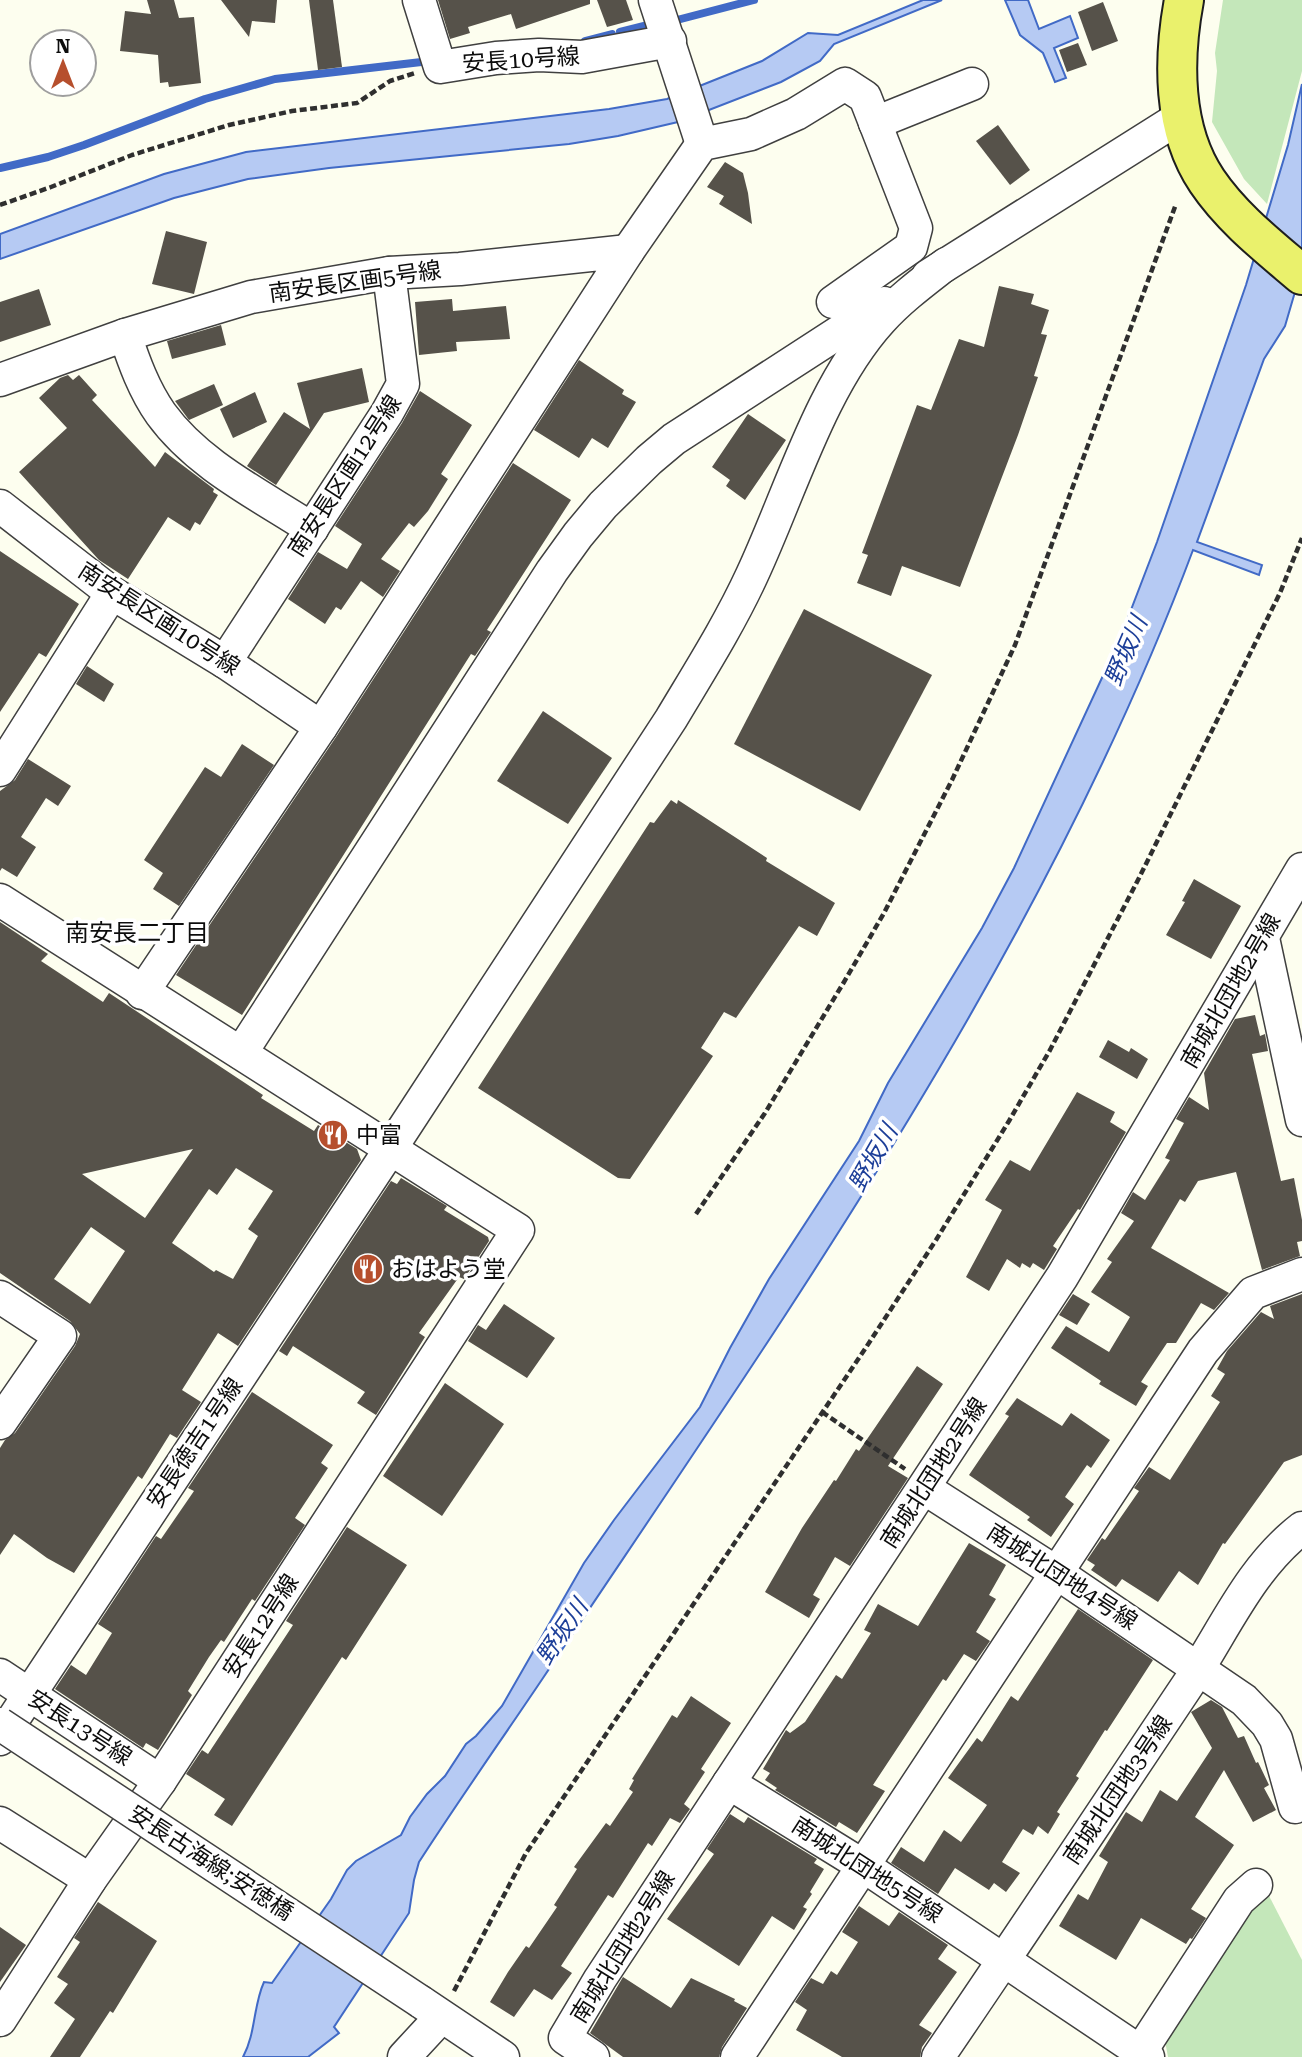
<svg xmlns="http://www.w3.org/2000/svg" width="1302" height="2057" font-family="'Roboto Serif','Noto Sans JP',serif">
  <rect width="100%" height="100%" fill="#fdfeef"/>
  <g fill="#c4e7ba">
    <polygon points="1223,0 1302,0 1302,71 1267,204 1244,179 1212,122 1217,71 1215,53"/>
    <polygon points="1267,1892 1302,1960 1302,2057 1168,2057 1164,2036 1252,1905"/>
  </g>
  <g fill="#b6caf3" stroke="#416ac6" stroke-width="2">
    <polygon points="923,0 942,0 834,44 820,61 781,82 678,122 618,136 569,144 329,168 248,179 174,198 0,259 0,234 164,174 246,152 609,109 667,99 762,61 808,33 838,35"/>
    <polygon points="1005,0 1028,0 1039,29 1070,16 1078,38 1054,48 1066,78 1055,82 1043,53 1020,35"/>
    <path d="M1302,84v184l-17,58 -21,33 -67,183 65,23 -3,10 -66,-25c-153,409 -409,767 -650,1128 -41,61 -84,122 -124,184l-5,18 -5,33 -75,114 5,6 -31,24h-65c13,-24 10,-51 21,-75l8,1 59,-84 16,-29 9,-9 45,-26 9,-18 17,-23 18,-18 21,-32 10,-8 26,-30 82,-143 30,-43 86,-113 30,-59 39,-69 90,-138 29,-58 94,-155 32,-60 105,-227 38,-99 89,-257 42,-140z"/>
  </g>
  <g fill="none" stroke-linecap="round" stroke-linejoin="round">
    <g stroke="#416ac6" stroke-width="8">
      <polyline points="677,20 754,0"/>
      <polyline points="620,32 648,25"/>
      <polyline points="585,41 612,34"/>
      <polyline points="0,168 48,157 84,145 205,99 275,79 430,61"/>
    </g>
  </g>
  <g fill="#56524a" fill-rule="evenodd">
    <polygon points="147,0 174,0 179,18 194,17 201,83 169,87 168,82 160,83 158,55 120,51 125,11 151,14"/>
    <polygon points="221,0 277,0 275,23 252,21 249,37"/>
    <polygon points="309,0 333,0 342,67 318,70"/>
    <polygon points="438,0 590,0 590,4 516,29 511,14 468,27 470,33 450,39"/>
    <polygon points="597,0 626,0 633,20 607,27"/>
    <polygon points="1103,2 1118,41 1092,51 1078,12"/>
    <polygon points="1078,43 1087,65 1067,72 1059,50"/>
    <polygon points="998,125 1030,170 1010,185 976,141"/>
    <polygon points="725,162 743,173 748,193 752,224 719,204 724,196 707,187"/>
    <polygon points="166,231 207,242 194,294 152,284"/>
    <polygon points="999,286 1034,294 1031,304 1049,310 1041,334 1047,335 1034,376 1038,377 1018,435 960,587 902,566 891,596 857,583 868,555 862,553 917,405 931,410 959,339 984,347"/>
    <polygon points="39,289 51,325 0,342 0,302"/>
    <polygon points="452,299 453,311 506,306 510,339 456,342 457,351 419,355 415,302"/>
    <polygon points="221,325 226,345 172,359 167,341"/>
    <polygon points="579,360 624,390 622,394 636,402 608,448 592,438 579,458 534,430"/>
    <polygon points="362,368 369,402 324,413 276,485 247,466 284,412 310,429 297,383"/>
    <polygon points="68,375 73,380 79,375 97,395 92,400 155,467 165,452 214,489 213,492 218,495 200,525 195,522 190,531 168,517 128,579 99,560 19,472 67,428 39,398 60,378"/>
    <polygon points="214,384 223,405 189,420 175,401"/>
    <polygon points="420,391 472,425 441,474 448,479 428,511 414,527 409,523 381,559 400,571 383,597 361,581 341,610 336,607 325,624 288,599 318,552 347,569 362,544 335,526 402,423"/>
    <polygon points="255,392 267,422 233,438 220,409"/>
    <polygon points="748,414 786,440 745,500 726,486 730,480 712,467"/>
    <polygon points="513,463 571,500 487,630 491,632 475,656 471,654 242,1015 176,975 336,737"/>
    <polygon points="0,551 79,604 46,657 39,653 0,712"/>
    <polygon points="804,609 932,675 860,811 734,744"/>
    <polygon points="87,666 114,684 104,702 76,684"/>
    <polygon points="543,711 612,758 568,824 497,781"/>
    <polygon points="242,744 274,765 179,906 153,889 163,873 144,860 205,767 221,777"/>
    <polygon points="28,759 71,786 58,806 46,798 21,837 36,847 17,877 2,868 0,871 0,791 15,780"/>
    <polygon points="671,800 677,804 678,800 767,858 766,861 835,903 817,936 799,926 736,1018 724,1012 701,1048 713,1056 630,1179 618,1178 478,1088 650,822 654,823"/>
    <polygon points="1194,879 1241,906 1211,959 1166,935 1185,902 1182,901"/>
    <path d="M0,922l48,32 -7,7 62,41 6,-9 154,102 -2,3 53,33 4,-6 39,24 4,11 -123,186 -20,-13 -36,57 19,12 -24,36 -7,-4 -28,45 -4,-3 -64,97 -27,-15 -33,-24 -14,21v-107l5,-8 10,-7 60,-87 5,-12 -10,-13 -70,-48zM193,1149l-48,69 -63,-44zM236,1168l37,23 -25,38 10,7 -25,43 -17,-9 -2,2 -42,-29 37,-54 8,6zM91,1227l34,24 -35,53 -36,-25z"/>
    <polygon points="1255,1015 1260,1036 1265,1034 1268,1051 1252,1054 1281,1181 1294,1178 1302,1220 1302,1241 1297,1242 1300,1256 1262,1270 1236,1172 1198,1181 1185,1202 1180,1199 1151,1248 1229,1293 1214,1310 1201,1303 1176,1343 1167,1343 1141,1382 1148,1386 1136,1406 1099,1384 1101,1381 1051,1348 1066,1326 1109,1352 1130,1317 1091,1292 1112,1262 1107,1259 1134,1221 1121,1213 1133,1192 1145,1200 1170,1160 1165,1158 1184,1123 1176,1119 1189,1097 1209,1110 1204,1073 1235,1019"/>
    <polygon points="1108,1040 1129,1052 1131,1048 1148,1059 1137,1079 1099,1057"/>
    <polygon points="1077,1092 1115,1112 1110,1122 1126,1132 1080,1210 1078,1209 1053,1246 1057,1249 1044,1270 1033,1263 1030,1268 1022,1263 1020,1268 1007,1259 989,1291 966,1277 1002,1210 985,1200 1010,1160 1030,1171"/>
    <polygon points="401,1178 447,1206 444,1210 488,1237 489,1241 464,1279 459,1277 419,1333 425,1337 376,1415 357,1403 365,1392 293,1346 287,1356 279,1351 391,1181 397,1184"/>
    <polygon points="1073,1294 1090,1304 1077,1325 1059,1315"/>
    <polygon points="1302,1294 1302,1455 1284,1462 1225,1544 1223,1543 1198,1585 1179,1571 1158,1602 1122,1579 1116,1587 1091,1570 1095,1565 1087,1560 1102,1538 1105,1540 1139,1491 1134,1488 1149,1467 1170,1480 1220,1402 1211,1396 1225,1374 1217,1369 1227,1351 1261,1312 1274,1319 1270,1306"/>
    <polygon points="504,1304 555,1338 527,1378 468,1341 478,1325 486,1330"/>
    <polygon points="917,1366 943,1384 888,1466 908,1478 850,1566 835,1557 813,1595 820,1599 809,1618 765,1592 802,1528 834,1480 836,1481 856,1449 859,1451"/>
    <polygon points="445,1383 504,1424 442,1516 383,1476"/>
    <polygon points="252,1392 333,1445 321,1463 328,1468 295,1518 305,1525 255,1601 252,1599 224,1642 221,1640 209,1657 188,1691 192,1695 158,1750 146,1743 143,1748 55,1689 71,1665 86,1675 112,1633 98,1624 156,1536 161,1539 194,1491 188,1488"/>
    <polygon points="1017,1398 1062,1426 1071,1413 1110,1440 1091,1468 1087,1465 1065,1497 1074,1504 1051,1537 1027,1520 1030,1517 969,1475 1009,1416 1005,1414"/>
    <polygon points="347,1527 407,1565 346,1660 342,1657 232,1826 214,1815 225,1799 186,1774 202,1750 208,1754 293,1625 286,1621"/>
    <polygon points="969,1543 1006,1565 989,1595 996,1599 976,1632 990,1641 976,1661 964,1654 946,1681 943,1679 873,1785 885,1791 857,1833 839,1822 836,1827 775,1790 777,1788 765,1780 770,1773 763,1769 786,1730 790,1733 805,1722 836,1675 842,1679 871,1633 864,1630 878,1604 918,1626"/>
    <polygon points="1078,1609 1153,1660 1107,1731 1105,1730 1076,1776 1079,1778 1057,1812 1060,1814 1048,1834 1038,1826 1033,1835 1023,1829 1002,1862 1020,1873 1006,1892 994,1883 989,1890 955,1868 938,1894 891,1863 901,1847 924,1862 944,1830 961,1842 987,1805 948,1778 977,1738 982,1742 1011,1696 1018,1701"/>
    <polygon points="691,1696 731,1723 701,1769 705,1772 684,1804 690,1809 680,1823 670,1818 652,1846 648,1843 613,1898 608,1895 561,1966 572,1973 552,2000 534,1989 514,2017 490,2002 508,1972 526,1946 529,1948 557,1907 554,1905 577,1869 574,1867 606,1823 610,1826 633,1792 629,1789 634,1780 632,1779 672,1715 677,1718"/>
    <polygon points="1211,1700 1222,1707 1238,1738 1244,1736 1256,1763 1258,1762 1269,1785 1264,1788 1276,1810 1253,1822 1224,1770 1195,1817 1234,1845 1191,1909 1206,1918 1192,1939 1190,1938 1186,1944 1141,1918 1116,1960 1059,1926 1078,1894 1088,1900 1108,1862 1099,1856 1126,1812 1142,1822 1160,1790 1177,1801 1212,1748 1191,1712"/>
    <polygon points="730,1814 744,1823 748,1817 817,1859 814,1863 824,1869 810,1892 812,1894 803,1907 807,1909 794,1930 772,1916 739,1966 667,1919 714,1854 707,1849"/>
    <polygon points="98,1902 157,1941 113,2013 110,2011 80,2057 50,2057 75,2019 54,2003 68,1984 57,1977 80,1942 74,1938"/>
    <polygon points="859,1906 889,1926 899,1912 948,1945 938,1959 957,1972 919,2025 932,2033 922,2047 920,2057 842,2057 796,2030 807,2010 795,2002 811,1978 823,1984 831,1971 837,1975 858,1942 842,1932"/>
    <polygon points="0,1927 26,1945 0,1982"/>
    <polygon points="623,1977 671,2008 691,1978 735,1999 734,2001 747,2008 722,2047 719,2057 623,2057 590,2033"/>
  </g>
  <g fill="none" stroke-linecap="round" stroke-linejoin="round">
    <g stroke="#404040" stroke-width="35">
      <g id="minor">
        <polyline points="419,0 440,67 496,58 539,55 582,57 670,41"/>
        <polyline points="655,0 702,144"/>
        <polyline points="875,123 972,84"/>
        <polyline points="628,251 702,144 751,134 796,114 845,84 865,97 916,228 911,247 833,302"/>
        <polyline points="928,276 1182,116"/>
        <path d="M125,335c9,27 19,55 36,79 37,51 99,81 151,115"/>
        <polyline points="0,380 125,335 251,297 389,273 460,269 628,251 321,727 142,993"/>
        <polyline points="0,506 112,593 225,662 321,727"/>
        <polyline points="225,662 387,413 403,384 389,273"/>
        <polyline points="0,770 112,593"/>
        <polyline points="0,900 518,1230 160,1781 90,1880 0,2020"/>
        <polyline points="1263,938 1302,1120"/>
        <polyline points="241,1053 552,571 578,535 603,505 649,460 674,439 884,303"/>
        <polyline points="0,1297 60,1336 0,1423"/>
        <polyline points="924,1488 1057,1573 1244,1700 1267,1724 1276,1739 1295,1807 1302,1804"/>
        <polyline points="0,1675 160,1781"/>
        <path d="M0,1739l391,-591 280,-429c28,-47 58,-94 81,-144 38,-81 68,-188 129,-255 19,-21 42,-38 65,-56"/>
        <polyline points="729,1783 865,1867 1148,2057"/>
        <polyline points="0,1823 90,1880"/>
        <polyline points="421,2002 503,2057"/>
        <polyline points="404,2057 441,2017"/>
        <polyline points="593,2057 565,2038 600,1979 1062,1277 1302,869"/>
        <polyline points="737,2057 1203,1351 1253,1293 1302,1274"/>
        <path d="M938,2057c84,-123 166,-247 249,-371 37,-55 62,-117 115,-158"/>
        <polyline points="1137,2057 1239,1900 1256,1885"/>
      </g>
    </g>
    <g stroke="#1e1e1e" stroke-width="42">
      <path id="major" d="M1184,0c-11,59 -12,129 23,181 25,37 61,65 95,94"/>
    </g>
    <g stroke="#2f2f2f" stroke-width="4.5" stroke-dasharray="7 3.5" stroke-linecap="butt">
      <polyline points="0,205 51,187 132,155 229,125 292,111 357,103 390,81 415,73"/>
      <polyline points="696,1214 765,1113 844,982 884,913 952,780 1015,645 1176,204"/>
      <polyline points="822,1412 905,1469"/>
      <polyline points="454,1991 526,1853 865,1349 936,1240 1009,1121 1050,1050 1139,878 1280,593 1302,538"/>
    </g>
    <use href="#minor" stroke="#fff" stroke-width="32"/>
    <use href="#major" stroke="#eaf16c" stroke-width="38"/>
    <g stroke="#404040" stroke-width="35" stroke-linecap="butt">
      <polyline id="minor-bridge" points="0,1724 421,2002"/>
    </g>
    <use href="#minor-bridge" stroke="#fff" stroke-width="32"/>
  </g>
  <defs>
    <g id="restaurant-disc" transform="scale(1.575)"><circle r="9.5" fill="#b64f2d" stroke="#fff"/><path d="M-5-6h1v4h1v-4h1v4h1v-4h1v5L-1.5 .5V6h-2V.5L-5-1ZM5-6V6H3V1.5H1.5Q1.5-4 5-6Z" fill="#fff"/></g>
  </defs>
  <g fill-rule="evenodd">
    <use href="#restaurant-disc" x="333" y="1135"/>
    <use href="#restaurant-disc" x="368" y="1269"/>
  </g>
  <g text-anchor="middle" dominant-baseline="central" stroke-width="7" stroke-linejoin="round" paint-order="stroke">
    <g font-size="23" fill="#0d0d0d" stroke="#fff">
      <text transform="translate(521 60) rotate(-4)">安長10号線</text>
      <text transform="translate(355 282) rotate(-8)">南安長区画5号線</text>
      <text transform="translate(345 476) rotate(-57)">南安長区画12号線</text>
      <text transform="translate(159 619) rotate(33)">南安長区画10号線</text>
      <text transform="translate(1231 991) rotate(-60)">南城北団地2号線</text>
      <text transform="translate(195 1443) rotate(-56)">安長徳吉1号線</text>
      <text transform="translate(934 1473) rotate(-57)">南城北団地2号線</text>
      <text transform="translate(1062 1577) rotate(33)">南城北団地4号線</text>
      <text transform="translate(261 1626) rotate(-57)">安長12号線</text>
      <text transform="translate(80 1728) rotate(33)">安長13号線</text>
      <text transform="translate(1118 1790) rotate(-56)">南城北団地3号線</text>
      <text transform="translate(211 1863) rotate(33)">安長古海線;安徳橋</text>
      <text transform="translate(867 1870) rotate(33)">南城北団地5号線</text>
      <text transform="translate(623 1947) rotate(-58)">南城北団地2号線</text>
    </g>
    <g font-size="23" fill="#0d0d0d" stroke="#fff" text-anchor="start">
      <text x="356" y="1135">中富</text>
      <text x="391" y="1269">おはよう堂</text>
    </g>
    <g font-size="24" font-style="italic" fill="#1d3f99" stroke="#fff">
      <text transform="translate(1126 651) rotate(-67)">野坂川</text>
      <text transform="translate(873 1158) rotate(-60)">野坂川</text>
      <text transform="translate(562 1632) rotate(-56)">野坂川</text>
    </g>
    <g font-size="24" fill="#0d0d0d" stroke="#fff">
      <text x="137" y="933">南安長二丁目</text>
    </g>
  </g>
  <g transform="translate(63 63)"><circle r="33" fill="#ffffff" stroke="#9e9e9e" stroke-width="2"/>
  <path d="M0-5L12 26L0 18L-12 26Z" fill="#b64f2d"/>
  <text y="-10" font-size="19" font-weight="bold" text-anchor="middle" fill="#0d0d0d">N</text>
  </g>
</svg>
